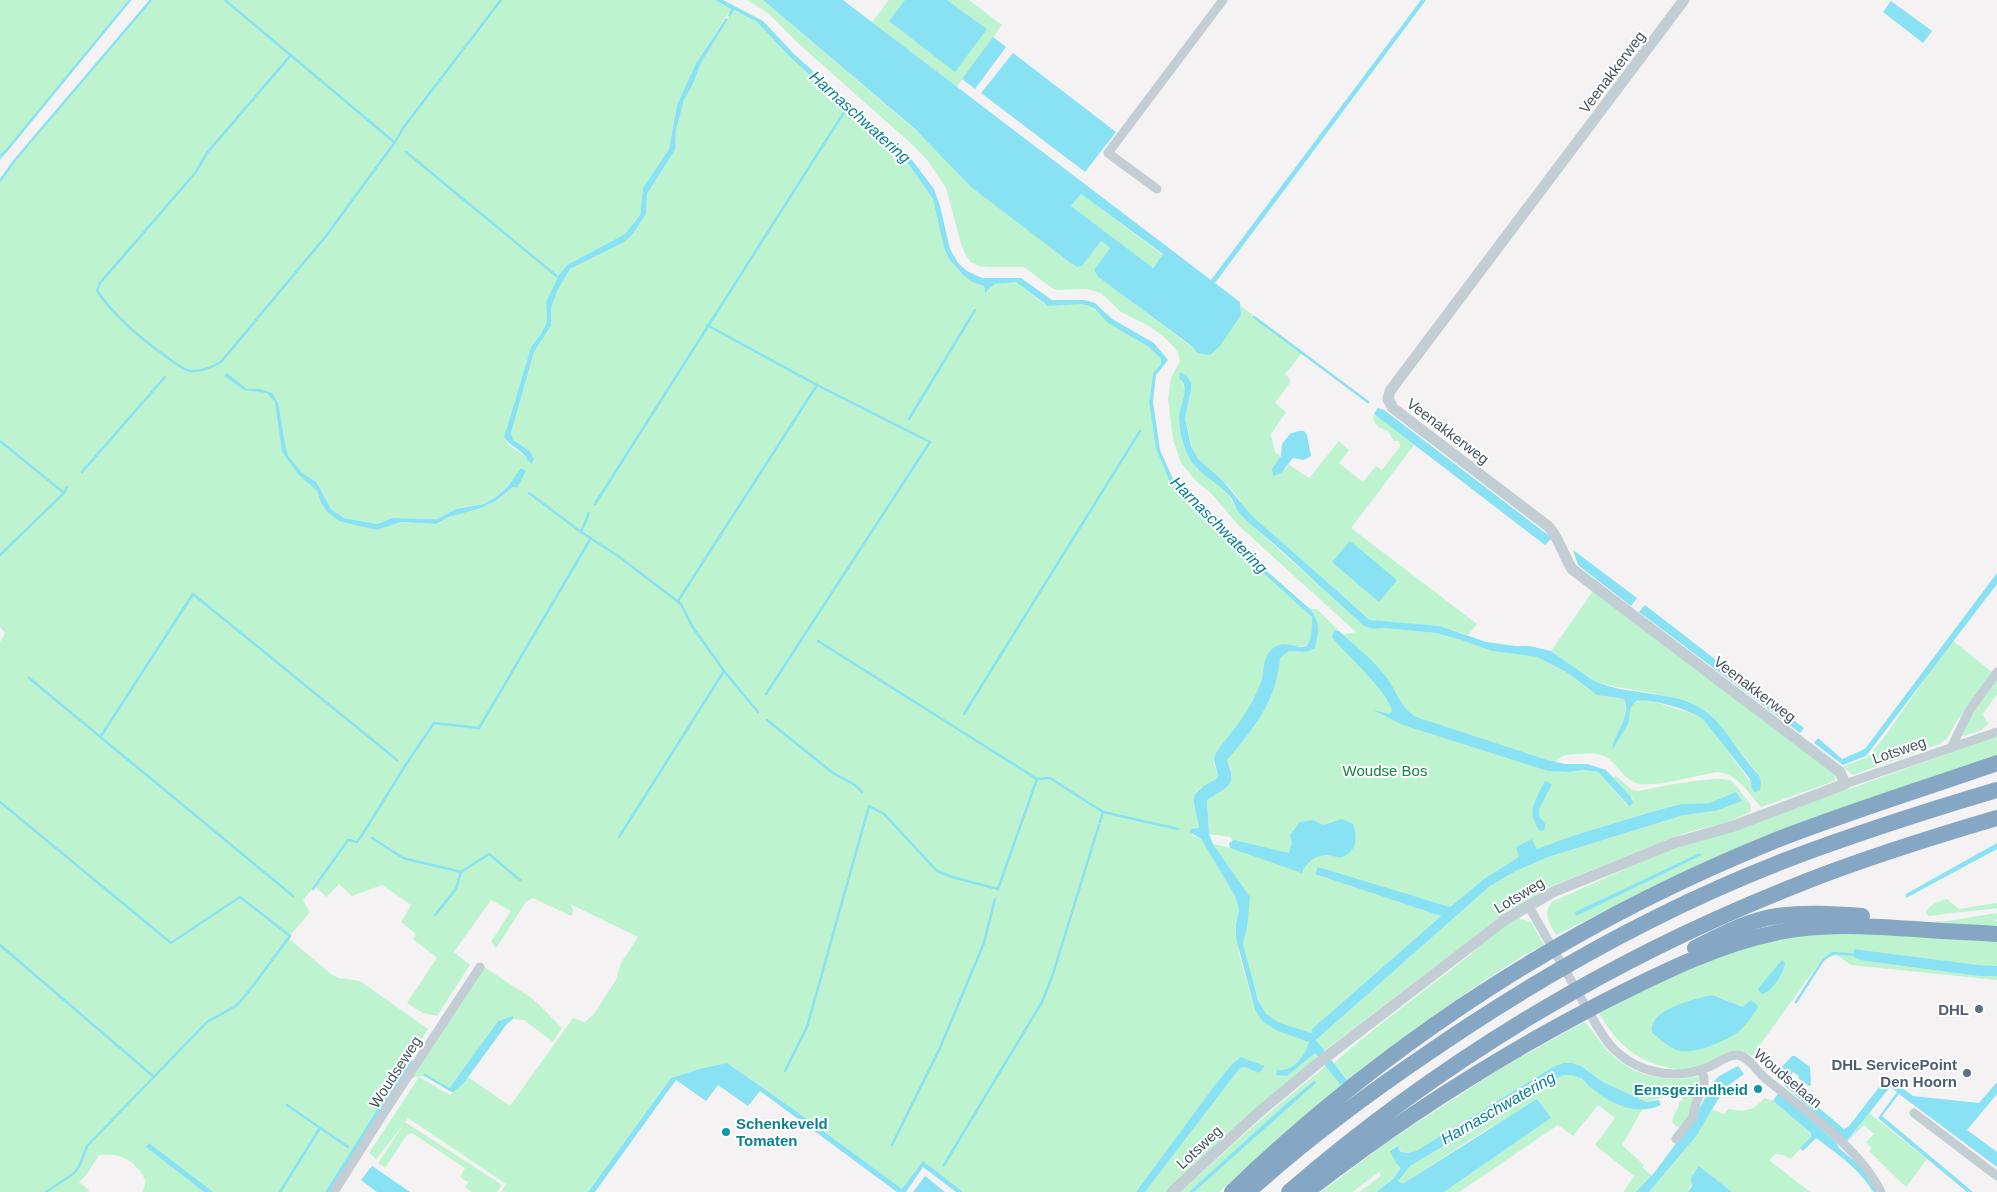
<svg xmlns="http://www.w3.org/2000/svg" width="1997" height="1192" font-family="Arial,sans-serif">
  <rect width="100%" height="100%" fill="#f4f2f2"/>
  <g fill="#bef3d0" fill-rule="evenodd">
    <polygon points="0,0 128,0 0,161"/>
    <path d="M150,0h565l16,9 -35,54 -19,42 -8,44 -26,39 -3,27 -15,19 -58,31 -8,10 -13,27 1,20 -6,12 -10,13 -27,90 4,7 19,14 3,-7 -17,-11 -2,-7 23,-81 17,-26v-17l6,-18 13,-22 54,-27 8,-7 14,-21 1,-20 28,-44 1,-19 8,-31 8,-14 9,-23 32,-53 24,12 91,88 56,48 29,41 11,49 5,11 14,16 9,7 12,4 2,7 9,-9 21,-2 28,22h37l8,2 60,41 12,12v5l-8,9 -4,30 7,46 13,31 32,29 17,20 94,88c0,6 1,17 -1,23 -5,13 -30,-1 -41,12 -7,8 -5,19 -9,29 -4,13 -9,26 -18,38 -3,4 -7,7 -10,11 -8,10 -13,23 -19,34l4,12 -2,3 -20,12 3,38 -5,1 -2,5 9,4 34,57 4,14 -3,14 4,34 15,52 7,11 47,21 8,15 -91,79 -57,56h-24l95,-124 5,-1 14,6 6,-7 -24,-9 -9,7 -96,128h-173l-40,-30 -21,28 -106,-79 -69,-48 -24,5 -32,10 -83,114h-87l5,-8 -98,-66 -3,4 97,63 -5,7h-25l-7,-5 3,-5 -8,-5 5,-9 -53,-35 -5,2 -22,33 -7,-5 26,-39 -28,35 -7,-6 50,-76 31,18 18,-18 42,29 63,-88 12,4 9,-8 22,-34 5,-17 17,-26 -68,-33 4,7 -3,5 -38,-18 -7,4 -30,46 -5,-6 20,-31 -20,-11 -37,52 16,13 -33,51 -14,-3 -16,-10 30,-45 -24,-19 3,-5 -15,-12 10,-17 -29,-20 -30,11 -13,-12 -13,13 -11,-11 -12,14 7,12 -22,26 43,36 7,4 22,3 68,48 -103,163h-182l3,-11c-10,-19 -24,-29 -47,-26l-12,19 -8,8 10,8 -1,2h-88v-550l5,-9 -5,-6v-444l26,-37zM515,478l-2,9 -16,14 -16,7 -20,4 -25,12 -35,-2 -24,8 -50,-18 -6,-9 -4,-12 4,-1 11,20 12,8 33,6 15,-6 45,1 19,-10 28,-5 12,-7z"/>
    <path d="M747,0h16l309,264 5,3 5,-1 19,-25 9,7 -16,22 4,7 90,67 5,3 48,-32v-9l61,47 -17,21 5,5v4l-15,20 11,9 -15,22 4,18 6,5 -9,12h14l2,-5 21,14 30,-37 10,9 -10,13 24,19 13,-16 6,4 18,-23v-4l-2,-2h-4l-6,-10c-8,-3 -11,-3 -15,-12l1,-5 40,31 -63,83 126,96 -9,11 -28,-9 -68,-5 -88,-75 -33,-30 -19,-26 -10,-10 -20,-16 -9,-12 -8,-35 6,-27 -4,-14 -7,-3 5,18 -6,26 1,12 5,18 6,14 7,9 19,12 12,13 6,12 22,23 107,96 10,3 9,-1 53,5 25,7 31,11 45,6 29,15 23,18 18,7 17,2 2,2 -1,15 8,-13 8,-3 11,1 44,14 7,4 13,16 35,48 8,-8 -53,-64 -6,-3 -34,-12 -64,-12 -8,-3 -43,-30 42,-60 239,181 3,4v5l-74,26c-13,-14 -23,-33 -44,-35 -18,3 -61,15 -77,12 -16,-2 -22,-21 -36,-28 -8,-4 -18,-2 -27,-2 -17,1 -17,2 -27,16l18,2 16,-2 14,2 29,33 6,-6 -21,-21 4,-2 16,14 6,1c19,-3 79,-17 93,-10 5,3 9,10 13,15 4,5 9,9 6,16l-23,11 -39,9 -146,58v3l-37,20 -181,138 -8,-11 174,-154 26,-15 32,-14 136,-42 31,-4 21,-19 -27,11 -28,1 -30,8 -79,24 -35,14 -5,-11 -12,18 -36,22 -34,28 -23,-7 15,15 -130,114 -1,4c-15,-4 -33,-8 -44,-18 -10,-10 -20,-56 -24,-71l2,-8 -15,-68 -17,-24 23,5 -5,-12 -22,-3 -2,-34 4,-3 20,-28 -4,-9c27,-31 50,-60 52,-102l10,-7 17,1 9,-5c4,-15 4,-25 -5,-38h7l22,22 -5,-1 -2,7 24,-5 -118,-107 -27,-32 -15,-12 -15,-18 -8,-24 -5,-40 3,-21 9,-17 -2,-8 -4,-6 -11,-11 -14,-10 -28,-14 -20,-19 -14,-4 -29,1 -6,-2 -28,-21h-35l-10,-1 -8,-4 -6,-8 -4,-10 -15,-56 -18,-27 -13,-14 -115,-102 -32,-32z"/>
    <polygon points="889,0 905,0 890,22 987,29 947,0 969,0 1002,25 957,87 872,22"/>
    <polygon points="1081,194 1163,255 1152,268 1071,206"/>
    <polygon points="1952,640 1992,672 1956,722 1947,739 1939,744 1853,775 1843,767 1868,757 1883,739"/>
    <polygon points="1997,679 1997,694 1983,714 1986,722 1989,723 1980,731 1964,736 1962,733 1967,721"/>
    <path d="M1997,736v19l-326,124 -115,56c-6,-11 -14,-21 -4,-33l126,-57 45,-11z"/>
    <path d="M1947,899l12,10 38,-6v5l-68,8 -3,-3c2,-8 13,-12 21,-14z"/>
    <polygon points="1997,913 1997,919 1995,921 1997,922 1997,932 1743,931 1782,918 1929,922 1948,921"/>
    <path d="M1518,918l13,4 13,23 -20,10 -51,33 -77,56 -70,54 -107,94h-39l77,-69 69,-57 14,17 7,-4 -13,-16c44,-39 91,-72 136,-108 15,-13 29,-31 48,-37z"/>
    <path d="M1805,930l192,8v28l-18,-1 -125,-16 -1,7 126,20h18v4l-146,-15 -14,-10 -15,4 -70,97c-24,-14 -30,2 -52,11 -10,4 -20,3 -30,1 -38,-8 -55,-27 -74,-60l109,-52zM1712,995l31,12 15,1 -20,24 -56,19 -8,-2 -22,-16c-5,-24 43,-34 60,-38z"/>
    <path d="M481,965l52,34 29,29 -9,14 -29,-22 -11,-1v-3l-15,5 -50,69c-15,-8 -21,-19 -39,-11z"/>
    <path d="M1584,1022c9,8 14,18 22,27 24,27 60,35 93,27l3,2 -10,37 -11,12 -5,-1 -4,-4c1,-8 7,-11 7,-20l4,-2 -2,-8 -33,10 -45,-20 -22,-16 -9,-3 -8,1 -11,3 -137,84c-9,3 -14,3 -19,-5l-7,4 12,17 -10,13 -16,12h-17l22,-16 -2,-4 -27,20h-31l68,-51 111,-72z"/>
    <polygon points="1563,1075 1571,1075 1580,1077 1587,1085 1620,1105 1642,1110 1622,1145 1644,1165 1642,1167 1652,1176 1636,1192 1623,1192 1634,1176 1595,1145 1615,1118 1598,1105 1573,1136 1558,1125 1459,1192 1444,1192 1551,1118 1492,1126 1404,1183 1398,1183 1400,1177 1410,1166"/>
    <path d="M1765,1098l8,3 38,32v4l-20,22 -7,-4 -9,-1 -6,6 41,32h-78l-33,-26 -11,26h-39l48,-57 15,-26 12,5 5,-5c18,3 23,2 36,-11z"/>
    <polygon points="1869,1113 1927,1159 1906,1187 1869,1151 1872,1148 1866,1142 1874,1134 1864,1125 1848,1141"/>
  </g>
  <g fill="#89e2f3" fill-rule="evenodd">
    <path d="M715,0h8l40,21 31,33 118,106 22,29 6,17 10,43 8,14 9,8 15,7h39l31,22h33l10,3 17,16 42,24 14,17 -12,15 -3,27 7,48 13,29 32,28 25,30 17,17 63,55c11,15 9,22 5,39l-9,4 -17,-1 -9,7c-3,42 -26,71 -53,102 11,28 -1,27 -20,40l2,34 4,10 37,53 -3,30 -4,17 15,56 8,14 14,9 31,10 1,-4 129,-113 -126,-42 3,-7 132,40 34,-28 35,-22 -3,-10 16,-8 5,10 35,-13 79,-24 30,-8 28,-1 27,-11 6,9 -27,10 -31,4 -136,42 -32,14 -26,15 -174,154 31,40 -2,3 -5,1 -25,-31 -28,23 -11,-1 1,-5c16,2 28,-13 32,-28l-31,-11 -16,-10 -7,-11 -19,-72v-14l3,-14 -4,-14 -34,-57 -11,-7 1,-3 8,-1c-4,-30 -15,-32 17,-49l2,-3 -4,-17 2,-6c16,-23 32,-38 42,-64 1,-4 4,-8 4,-11 2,-10 2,-22 10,-29 20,-17 41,22 40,-32l-85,-77 -26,-31 -32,-29 -13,-31 -7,-46 4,-30 8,-9v-5l-12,-12 -41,-24 -13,-14 -6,-3 -8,-2 -33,2 -32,-24 -21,2 -10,9 -1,-7 -12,-4 -9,-7 -14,-16 -5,-11 -11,-49 -29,-41 -113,-100 -34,-36 -23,-12 -4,7 -2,-1 3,-7z"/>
    <path d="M763,0h80l368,280 210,-280h5l-211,283 25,19 1,13 -21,31 -10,9 -13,-2 -4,-6 -95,-70 -4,-7 16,-22 -9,-7 -19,25 -5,1 -5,-3 -101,-77 -56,-58zM1081,194l82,60 -10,14 -82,-62z"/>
    <polygon points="905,0 947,0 987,29 955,72 889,21"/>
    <polygon points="1891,1 1932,31 1923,43 1883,12"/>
    <path d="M726,18l2,1 -27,44 -9,23 -8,14 -8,31 -1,19 -28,44 -1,20 -14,21 -8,7 -54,27 -13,22 -6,18v17l-17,26 -23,81 2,7 17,11 4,8 -2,5 -5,-4v-2c-7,-9 -17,-12 -23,-21l27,-90 10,-13 6,-12 -1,-20 13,-27 8,-10 58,-31 15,-19 3,-27 26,-39 8,-44 19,-42z"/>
    <polygon points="993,37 1006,47 975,89 962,79"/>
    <polygon points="1013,53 1116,132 1085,172 981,93"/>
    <path d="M1180,372l7,4 4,7v7l-6,28 6,28 7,13 24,21 30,36 118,104 70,6 46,16 29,4h14l22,5 43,30 8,3c32,12 73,6 103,27 20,14 35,46 54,64l2,7 -1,8 -5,2 -3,-3 -2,-10 -47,-60c-14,-9 -50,-21 -67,-18l-5,6 -3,17 -16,26c2,-17 20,-34 12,-51l-27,-4 -31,-23 -29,-15 -45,-6 -31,-11 -25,-7 -53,-5 -9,1 -10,-3c-28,-25 -55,-50 -82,-75 -14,-13 -30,-24 -43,-38 -4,-5 -5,-12 -9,-17 -11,-13 -29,-20 -39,-35 -7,-12 -12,-30 -12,-44 1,-13 12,-30 0,-39z"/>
    <polygon points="227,373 247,389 260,389 272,393 278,403 286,449 289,457 302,473 316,482 332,510 344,518 377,524 392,518 437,519 456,509 484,504 496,497 508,486 521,468 526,471 517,488 513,487 496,501 481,508 449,517 436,524 401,522 377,530 339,521 327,512 321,503 317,491 298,474 282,452 275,402 267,393 244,390 224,376"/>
    <polygon points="1378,408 1384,410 1552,538 1545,545 1374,414"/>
    <polygon points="1298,431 1304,431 1307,435 1311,456 1304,460 1293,458 1281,473 1273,476 1272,469 1281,456 1282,444 1290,434"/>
    <polygon points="1350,541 1397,580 1379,602 1332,562"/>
    <polygon points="1573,550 1637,598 1631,606 1578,565"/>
    <polygon points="1997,573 1997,584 1866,756 1843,765 1814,743 1818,738 1842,759 1865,749"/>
    <polygon points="1645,605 1804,728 1800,733 1639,612"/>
    <path d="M1334,630l5,1c15,14 32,27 45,43 12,14 15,33 32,43l131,43 18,4h22l19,6 25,27 2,6 -3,3 -2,-1 -30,-33 -14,-2 -16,2 -20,-1 -145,-46 -30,-15 16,4 3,-3c-4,-20 -46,-56 -60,-74z"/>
    <path d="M1545,781l7,3 -13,25v8c5,5 8,6 5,13l-4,1c-15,-19 -4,-32 5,-50z"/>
    <path d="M1342,819l11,5c5,12 4,28 -11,33 -5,1 -11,-2 -16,-2 -11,0 -21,9 -24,18l-72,-25 -1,-5 5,-3 55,13 3,-10 -2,-8 10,-13 13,-2 10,5z"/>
    <polygon points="1997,843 1997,849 1906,898 1906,894"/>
    <polygon points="1700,853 1702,855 1576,916 1575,912"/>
    <polygon points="1854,949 1979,965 1997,966 1997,976 1979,976 1860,960 1853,956"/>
    <path d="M1782,960l3,3c-1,9 -13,30 -23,31l-4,-4 2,-4z"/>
    <path d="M1712,995l31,12 8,-7 6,5 1,3c-6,8 -13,19 -20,24 -14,10 -48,25 -64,17 -8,-4 -15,-11 -22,-16 -5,-24 43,-34 60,-38z"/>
    <polygon points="513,1016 513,1019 506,1025 463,1084 454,1091 448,1090 498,1021"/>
    <polygon points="1792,1056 1795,1056 1810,1067 1811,1085 1809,1086 1798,1078 1799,1076 1793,1072 1787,1079 1780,1074 1780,1069"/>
    <polygon points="1241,1057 1265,1066 1259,1073 1245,1067 1240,1068 1145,1192 1136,1192 1212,1089 1232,1064"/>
    <polygon points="409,1059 413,1061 331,1192 325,1192"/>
    <polygon points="727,1063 796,1111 902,1189 923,1161 963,1192 956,1192 923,1167 906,1192 897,1192 760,1091 748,1106 718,1085 706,1101 676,1080 595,1192 588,1192 671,1078 703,1068"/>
    <path d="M1564,1063h8l9,3 22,16 44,20 12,-2 2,5c-26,12 -51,-2 -71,-18 -4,-3 -7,-9 -12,-10 -5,-2 -10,-2 -15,-2l-153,91 -12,15 3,2h3l133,-84 14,19 -107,74h-68l16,-12 9,-12 -5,-5 -6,-12 7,-5 4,6 7,1 8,-2 137,-84z"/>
    <polygon points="1738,1066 1744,1074 1729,1085 1717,1101 1697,1135 1649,1192 1636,1192 1654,1173 1691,1123 1715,1080 1719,1076"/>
    <polygon points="1887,1077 1913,1096 1979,1103 1997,1082 1997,1094 1967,1130 1997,1152 1997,1167 1899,1094 1882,1116 1973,1192 1967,1192 1878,1118 1897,1092 1890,1087 1847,1141 1784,1085 1787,1081 1844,1129 1849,1126"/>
    <polygon points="1314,1081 1316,1083 1194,1192 1189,1192 1285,1105"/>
    <path d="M1779,1092l57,50 3,6 27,23 11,21h-4c-12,-22 -37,-39 -57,-54l-13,13 -3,-3 11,-11v-4l-38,-32z"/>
    <polygon points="149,1143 213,1192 204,1192 146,1147"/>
    <polygon points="372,1166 410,1192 377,1192 361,1180"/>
    <polygon points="1699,1166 1732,1192 1688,1192 1692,1186 1691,1178"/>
    <polygon points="925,1176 945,1192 913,1192"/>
  </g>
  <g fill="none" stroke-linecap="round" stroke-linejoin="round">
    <g stroke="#89e2f3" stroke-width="2.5">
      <polyline points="225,0 394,142"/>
      <path d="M291,55l-84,98 -11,19 -96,111 -3,8c19,27 44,48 71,67 7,5 14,12 23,13 11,1 21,-4 30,-9l105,-126 69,-94 8,-14 98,-128"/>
      <polyline points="406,152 559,278"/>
      <polyline points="0,156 6,151 130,0"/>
      <polyline points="0,181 15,160 151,0"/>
      <polyline points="1254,317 1368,402"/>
      <polyline points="707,325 817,385 930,442 766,694"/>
      <polyline points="909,419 975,310"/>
      <polyline points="0,441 64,493"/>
      <polyline points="82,472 165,377"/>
      <polyline points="529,493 581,532 618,556 681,604 692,626 724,671 758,712"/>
      <polyline points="595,504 848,106"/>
      <polyline points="581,532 589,513"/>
      <polyline points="0,555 64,493 67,487"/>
      <polyline points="678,601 817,385"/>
      <polyline points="818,641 1037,779 1050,778 1103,812 1178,829"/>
      <polyline points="29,678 293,896"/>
      <polyline points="964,714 1140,431"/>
      <polyline points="767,720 833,773 855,785 862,792"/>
      <polyline points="101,736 193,594 397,760"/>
      <polyline points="0,802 171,943 240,897 290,936 249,991 236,1006 207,1022 87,1146 79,1167 73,1174 46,1192"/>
      <polyline points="1100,822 1103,812"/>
      <polyline points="619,837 724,671"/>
      <polyline points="372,838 403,858 461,872 489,854 520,880"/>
      <polyline points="313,889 348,840 357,842 364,832 405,766 434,723 479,728 591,538"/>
      <polyline points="435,915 456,889 461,872"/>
      <polyline points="0,945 154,1077"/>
      <polyline points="1796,1002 1823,960 1833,953 1856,955"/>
      <polyline points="785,1071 807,1027 869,806 884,814 937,871 952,877 998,889 1037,779"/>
      <polyline points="425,1075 452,1091 454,1090"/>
      <polyline points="287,1105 348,1147"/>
      <polyline points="892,1145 940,1048 984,943 995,899"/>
      <polyline points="944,1165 1042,1002 1052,977 1099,825"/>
      <polyline points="280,1192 320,1128"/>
    </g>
    <g stroke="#c2cdd4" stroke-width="9">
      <polyline points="1157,189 1108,153 1223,0"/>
      <polyline points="1951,748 1969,711 1997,672"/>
      <polyline points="1845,784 1997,732"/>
      <path d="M1528,905l69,121c4,6 8,13 13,19 24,27 62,36 96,23 10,-3 21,-14 31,-13 12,1 20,17 29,24 38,31 93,68 115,113"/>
      <polyline points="1914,1113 1997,1176"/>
      <polyline points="1676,1139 1693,1117 1696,1103 1704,1084 1704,1078 1701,1070"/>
      <polyline points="334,1192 387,1108 480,967"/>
    </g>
    <path stroke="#c2cdd4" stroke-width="11" d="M1172,1192l85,-78 60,-50 189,-145 47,-27 121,-49 57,-16 114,-43 -5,-12 -268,-203c-9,-14 -12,-29 -23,-42l-156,-119 -5,-9 2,-8 294,-391"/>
    <g stroke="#86a7c3" stroke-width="16">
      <path d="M1695,948c26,-13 54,-28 82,-32 28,-4 57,-2 85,0"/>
      <path d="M1251,1189c56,-50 115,-94 177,-136 112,-77 231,-144 358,-193 69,-26 140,-49 211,-70"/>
      <path d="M1232,1192c156,-151 341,-270 542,-351 74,-29 149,-52 223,-78"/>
      <path d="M1289,1192c150,-130 324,-235 508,-307 65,-26 132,-47 200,-67"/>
      <path d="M1306,1192c95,-74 196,-138 303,-193 54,-27 110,-55 170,-67 50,-10 99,-5 149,-2 23,2 46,2 69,4"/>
    </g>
  </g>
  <g fill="#5c6f8a" stroke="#fff" stroke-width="2">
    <circle cx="1979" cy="1009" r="5"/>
    <circle cx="1967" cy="1073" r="5"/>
  </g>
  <g fill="#0f9aa8" stroke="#fff" stroke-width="2">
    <circle cx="1758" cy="1089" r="5"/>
    <circle cx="726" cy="1132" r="5"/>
  </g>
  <g text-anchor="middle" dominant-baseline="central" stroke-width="4" stroke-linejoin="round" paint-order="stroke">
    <g font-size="15" fill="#485661" stroke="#fff">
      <text transform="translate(1612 72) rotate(-53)">Veenakkerweg</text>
      <text transform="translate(1448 431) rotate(37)">Veenakkerweg</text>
      <text transform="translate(1755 689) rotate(37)">Veenakkerweg</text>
      <text transform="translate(1899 750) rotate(-19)">Lotsweg</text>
      <text transform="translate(1519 895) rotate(-31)">Lotsweg</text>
      <text transform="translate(395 1072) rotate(-57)">Woudseweg</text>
      <text transform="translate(1788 1078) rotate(40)">Woudselaan</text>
      <text transform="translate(1199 1147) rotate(-43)">Lotsweg</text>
    </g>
    <g font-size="15" fill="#118445" stroke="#fff">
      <text x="1385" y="770">Woudse Bos</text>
    </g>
    <g font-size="15" font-weight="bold" fill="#4e5e75" stroke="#fff" text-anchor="end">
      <text x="1969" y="1009">DHL</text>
      <text x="1957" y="1064">DHL ServicePoint<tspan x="1957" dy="17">Den Hoorn</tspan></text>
    </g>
    <g font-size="15" font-weight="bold" fill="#0d838f" stroke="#fff" text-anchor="end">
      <text x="1748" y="1089">Eensgezindheid</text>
      <text x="736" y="1123" text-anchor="start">Schenkeveld<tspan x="736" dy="17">Tomaten</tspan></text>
    </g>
    <g font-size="16" font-style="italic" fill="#058098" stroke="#fff">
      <text transform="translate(860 117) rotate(42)">Harnaschwatering</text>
      <text transform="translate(1219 525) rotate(45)">Harnaschwatering</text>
      <text transform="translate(1498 1108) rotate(-30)">Harnaschwatering</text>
    </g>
  </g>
</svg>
